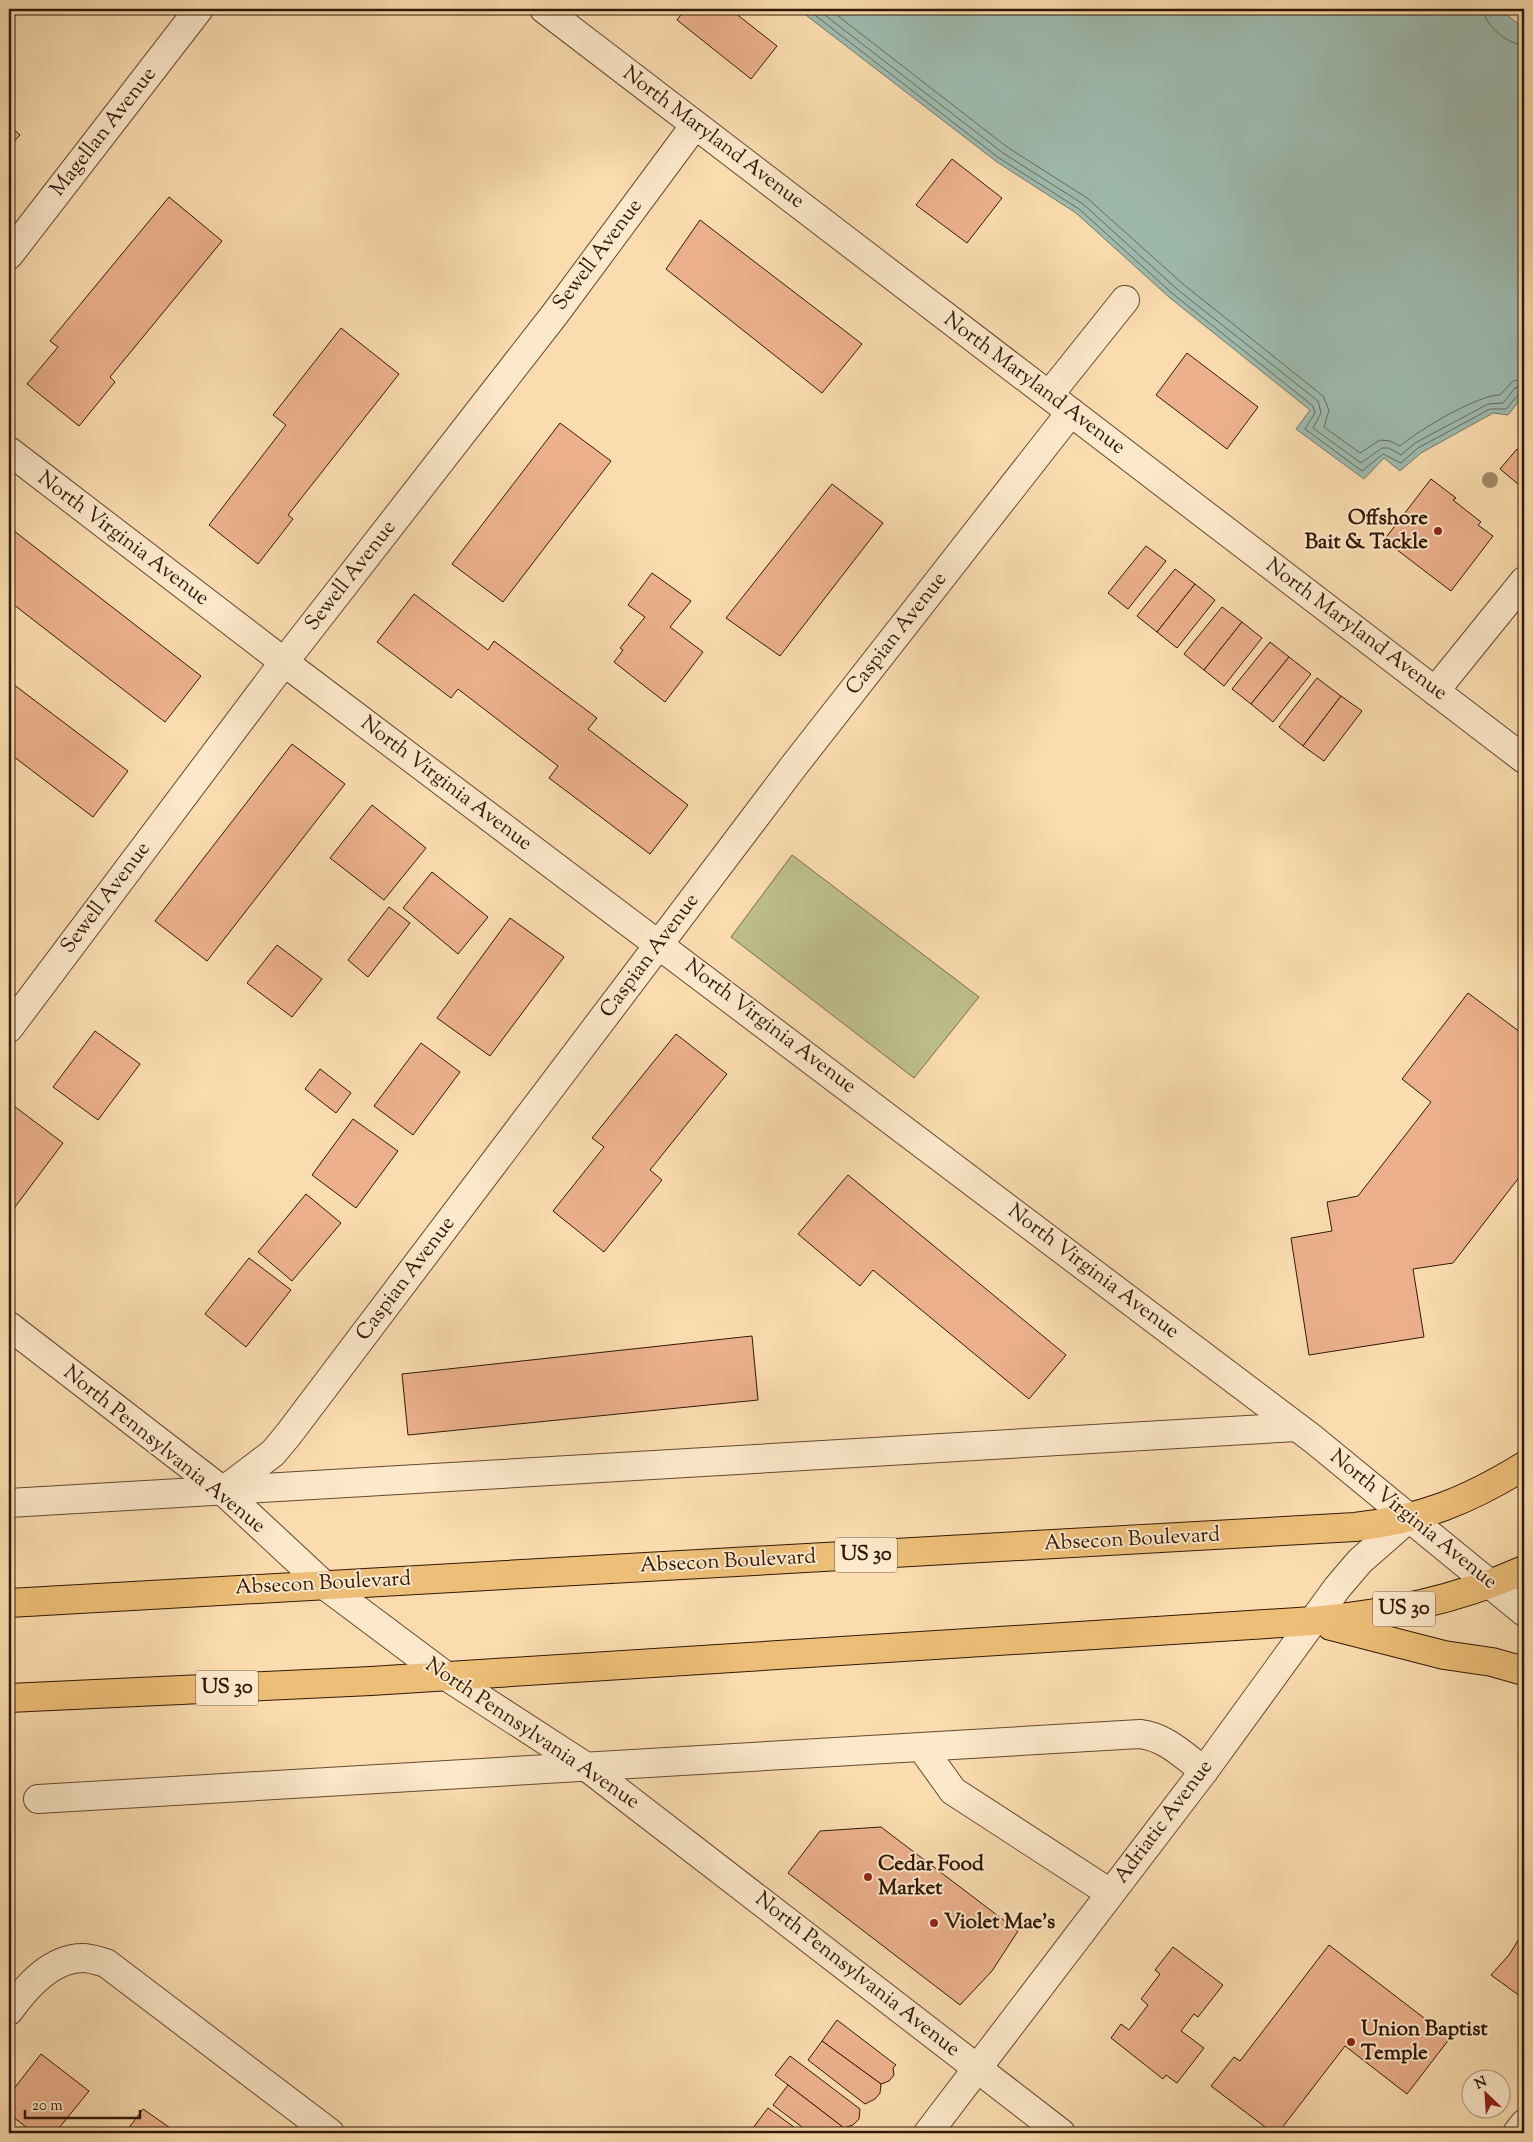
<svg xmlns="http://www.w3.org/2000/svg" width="1533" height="2142" font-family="'Sorts Mill Goudy',serif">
  <rect width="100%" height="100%" fill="#fadcae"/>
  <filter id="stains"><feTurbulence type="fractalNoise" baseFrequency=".004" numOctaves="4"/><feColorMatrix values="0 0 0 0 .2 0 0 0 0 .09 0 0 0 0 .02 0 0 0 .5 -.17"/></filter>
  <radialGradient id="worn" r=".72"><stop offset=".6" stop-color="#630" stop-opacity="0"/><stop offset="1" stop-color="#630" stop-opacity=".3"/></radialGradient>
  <polygon fill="#bec08a" stroke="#786c48" points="792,855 979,997 914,1078 731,937"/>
  <polygon fill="#9ebbaf" stroke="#727a6b" points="798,9 1499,9 1524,28 1524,395 1508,415 1493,413 1421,453 1400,471 1384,458 1364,479 1296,429 1310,410 1170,298 1076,213 997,162"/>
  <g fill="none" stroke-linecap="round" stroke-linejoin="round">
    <g stroke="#686a5a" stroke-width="1">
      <polyline points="807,9 999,158 1079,209 1173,294 1313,406 1315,413 1305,429 1362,471 1383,454 1401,463 1418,448 1490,409 1506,409 1519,394 1524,392"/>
      <polyline points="817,9 1003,153 1083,204 1178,290 1318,401 1321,413 1313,428 1361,463 1382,448 1389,448 1401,455 1415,443 1488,404 1503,403 1515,388 1524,386"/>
      <path d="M829,9l178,138 80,51 96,86 140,112 6,14 -5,17 36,26 20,-13 10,1 10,5c19,-16 77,-51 100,-51l13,-14 11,-2"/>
      <path d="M1483,9c1,16 25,36 41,36"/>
    </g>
  </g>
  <g fill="#ecb18c" stroke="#311806">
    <polygon points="678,9 730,9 777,46 751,79 677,20 683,12"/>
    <polygon points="9,125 20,135 9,147"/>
    <polygon points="952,159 1002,198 967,243 916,205"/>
    <polygon points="169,197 222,241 110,377 115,382 79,426 27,384 58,347 50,341"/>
    <polygon points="700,220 862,344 822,393 666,269"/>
    <polygon points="341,328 399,374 288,515 293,519 258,564 209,525 286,425 273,415"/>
    <polygon points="1187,353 1258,407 1227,449 1156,395"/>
    <polygon points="560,423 611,461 503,602 452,564"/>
    <polygon points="1517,449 1524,455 1524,489 1500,469"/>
    <polygon points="1431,479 1456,498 1453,500 1481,522 1478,525 1493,536 1451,591 1384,540"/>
    <polygon points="832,484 883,523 780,656 726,618"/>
    <polygon points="9,527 201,676 165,722 9,601"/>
    <polygon points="1146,546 1166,561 1128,609 1108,593"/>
    <polygon points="1175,569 1195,584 1157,632 1137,616"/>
    <polygon points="652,573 691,601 670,627 703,652 665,702 614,662 623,650 620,648 645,617 628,605"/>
    <polygon points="1195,584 1215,600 1177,648 1157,632"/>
    <polygon points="414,594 488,650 494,641 597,718 588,729 688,805 650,854 549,778 558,766 458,689 451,698 377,642"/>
    <polygon points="1222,607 1242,622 1204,670 1184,654"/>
    <polygon points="1242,622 1262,638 1224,686 1204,670"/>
    <polygon points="1270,642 1289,657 1251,704 1232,689"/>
    <polygon points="1289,657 1311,674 1273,722 1251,704"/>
    <polygon points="1317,678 1341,696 1303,746 1279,727"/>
    <polygon points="9,681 128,771 93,817 9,753"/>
    <polygon points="1341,696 1362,711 1324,761 1303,746"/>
    <polygon points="292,744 345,784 207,961 155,921"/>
    <polygon points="372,805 426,848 384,900 330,858"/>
    <polygon points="432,872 488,917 458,954 403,908"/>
    <polygon points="389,907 410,923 368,977 348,960"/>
    <polygon points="510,918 564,957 490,1056 437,1018"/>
    <polygon points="277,945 322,979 292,1017 247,983"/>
    <polygon points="1468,993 1524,1035 1524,1171 1453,1263 1413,1269 1424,1337 1309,1355 1291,1238 1332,1231 1327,1202 1358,1196 1431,1102 1402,1079"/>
    <polygon points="95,1031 140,1064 98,1120 53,1087"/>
    <polygon points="676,1034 727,1074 650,1170 662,1180 604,1252 553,1211 604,1147 592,1138"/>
    <polygon points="421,1043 460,1072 413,1135 374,1106"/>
    <polygon points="320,1069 351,1093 336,1113 305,1089"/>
    <polygon points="14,1106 63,1143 9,1215 9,1113"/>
    <polygon points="353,1119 398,1151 356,1208 312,1175"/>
    <polygon points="848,1175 1066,1355 1029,1399 873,1270 860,1286 798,1234"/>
    <polygon points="306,1194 341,1223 292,1281 258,1252"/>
    <polygon points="249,1258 291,1290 246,1347 205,1314"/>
    <polygon points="752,1336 758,1400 408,1435 402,1374"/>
    <polygon points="881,1827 1018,1931 992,1971 960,2005 788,1873 820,1831"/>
    <polygon points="1522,1934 1524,1935 1524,1999 1491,1975 1509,1955"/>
    <polygon points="1329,1945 1450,2038 1407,2094 1345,2046 1278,2133 1273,2133 1211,2086 1234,2057 1240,2061"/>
    <polygon points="1173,1947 1223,1985 1198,2017 1194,2014 1181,2031 1204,2048 1177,2083 1166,2075 1163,2079 1111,2038 1121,2024 1129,2030 1148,2005 1141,1999 1160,1974 1155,1970"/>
    <polygon points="837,2020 896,2065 893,2068 894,2075 889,2081 881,2084 822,2041"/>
    <polygon points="822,2041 881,2084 880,2093 875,2099 865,2104 808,2060"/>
    <polygon points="41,2054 89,2091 55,2133 34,2133 9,2114 9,2095"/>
    <polygon points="790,2056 860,2109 859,2119 853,2125 844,2128 775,2075"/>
    <polygon points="788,2085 844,2128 845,2133 810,2133 773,2105"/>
    <polygon points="768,2108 802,2133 760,2133 753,2128"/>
    <polygon points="143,2109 176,2132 175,2133 125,2133"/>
  </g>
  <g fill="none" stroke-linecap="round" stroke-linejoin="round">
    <g stroke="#634930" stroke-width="30">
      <g id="minor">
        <polyline points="544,9 1524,759"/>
        <polyline points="9,255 199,9"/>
        <polyline points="1049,395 1125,300"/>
        <polyline points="9,451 284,662 1313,1439 1524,1612"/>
        <polyline points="1435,691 1524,581"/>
        <polyline points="9,1028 284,662 555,314 695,125"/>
        <polyline points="9,1326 223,1491 323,1584 446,1676 588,1768 1061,2133"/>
        <polyline points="223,1491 273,1453 288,1435 793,767 1071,412"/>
        <polyline points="9,1503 1297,1427"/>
        <polyline points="922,1748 953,1791 1110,1893"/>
        <path d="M38,1799l1102,-65c26,3 44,22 64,37"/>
        <path d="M9,2011c17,-24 42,-53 74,-53 7,0 16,3 23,5l224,170"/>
        <polyline points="928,2133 1204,1771 1337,1588 1360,1561 1409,1518"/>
        <polyline points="1517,2133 1524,2124"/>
      </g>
    </g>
    <g stroke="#311806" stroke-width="30">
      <g id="highway">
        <path d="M9,1603l1346,-76c67,-8 112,-26 169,-61"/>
        <polyline points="1331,1626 1444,1655 1492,1662 1524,1671"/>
        <path d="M9,1698l362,-17 942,-60c74,-7 143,-21 211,-51"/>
      </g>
    </g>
    <use href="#minor" stroke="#fce8ca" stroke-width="28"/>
    <use href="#highway" stroke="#edbe77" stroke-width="28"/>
  </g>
  <circle fill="#a38c68" cx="1490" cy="480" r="8"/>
  <g fill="#8f2418" stroke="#fce8ca" stroke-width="2">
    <circle cx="1438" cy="531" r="5"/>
    <circle cx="868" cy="1877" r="5"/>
    <circle cx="934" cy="1923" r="5"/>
    <circle cx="1351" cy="2042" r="5"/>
  </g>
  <g text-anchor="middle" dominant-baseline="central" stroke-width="4" stroke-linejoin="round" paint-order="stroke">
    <g fill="#fce8ca" stroke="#6e5641" stroke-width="1">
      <rect x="835" y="1537.5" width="62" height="35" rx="4"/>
      <rect x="1373" y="1591.5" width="62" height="35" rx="4"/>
      <rect x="196" y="1670.5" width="62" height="35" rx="4"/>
    </g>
    <g font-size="20" font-weight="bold" fill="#311806">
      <text x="866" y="1555">US 30</text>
      <text x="1404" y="1609">US 30</text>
      <text x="227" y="1688">US 30</text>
    </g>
    <g font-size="21" fill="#311806" stroke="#fce8ca">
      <text transform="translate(104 132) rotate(-52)">Magellan Avenue</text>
      <text transform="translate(713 138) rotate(37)">North Maryland Avenue</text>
      <text transform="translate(598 255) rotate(-53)">Sewell Avenue</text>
      <text transform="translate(1034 384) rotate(37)">North Maryland Avenue</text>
      <text transform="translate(123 539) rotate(37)">North Virginia Avenue</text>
      <text transform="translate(351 576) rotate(-52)">Sewell Avenue</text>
      <text transform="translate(1356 630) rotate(37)">North Maryland Avenue</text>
      <text transform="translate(897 634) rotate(-52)">Caspian Avenue</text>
      <text transform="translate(446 784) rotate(37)">North Virginia Avenue</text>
      <text transform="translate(106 898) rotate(-53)">Sewell Avenue</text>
      <text transform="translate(650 956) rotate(-53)">Caspian Avenue</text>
      <text transform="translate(770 1027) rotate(37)">North Virginia Avenue</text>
      <text transform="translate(1093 1272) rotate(37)">North Virginia Avenue</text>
      <text transform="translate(406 1279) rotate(-53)">Caspian Avenue</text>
      <text transform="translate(164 1450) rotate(39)">North Pennsylvania Avenue</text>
      <text transform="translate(1413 1520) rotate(39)">North Virginia Avenue</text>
      <text transform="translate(1132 1540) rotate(-3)">Absecon Boulevard</text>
      <text transform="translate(728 1562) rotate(-3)">Absecon Boulevard</text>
      <text transform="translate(323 1584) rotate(-3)">Absecon Boulevard</text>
      <text transform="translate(532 1734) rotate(34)">North Pennsylvania Avenue</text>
      <text transform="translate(1164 1822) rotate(-53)">Adriatic Avenue</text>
      <text transform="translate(857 1975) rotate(38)">North Pennsylvania Avenue</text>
    </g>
    <g font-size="21" font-weight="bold" fill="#311806" stroke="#fce8ca" text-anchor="start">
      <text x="1428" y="519" text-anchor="end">Offshore<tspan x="1428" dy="24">Bait &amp; Tackle</tspan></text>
      <text x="878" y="1865">Cedar Food<tspan x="878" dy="24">Market</tspan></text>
      <text x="944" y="1923">Violet Mae's</text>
      <text x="1361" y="2030">Union Baptist<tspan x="1361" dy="24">Temple</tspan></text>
    </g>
  </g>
  <rect width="1533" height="2142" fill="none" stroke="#fadcae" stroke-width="30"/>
  <rect x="10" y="10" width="1513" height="2122" fill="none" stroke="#311806" stroke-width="2.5"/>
  <rect x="15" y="15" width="1503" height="2112" fill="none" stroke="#311806"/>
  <g transform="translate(1486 2094) rotate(335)"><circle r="24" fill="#fce8ca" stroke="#ab957c"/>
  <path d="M0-4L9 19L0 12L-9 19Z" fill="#8f2418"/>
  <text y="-8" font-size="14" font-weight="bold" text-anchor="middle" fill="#311806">N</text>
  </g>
  <path d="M25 2110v8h115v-8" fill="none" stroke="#311806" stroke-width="2.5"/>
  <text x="32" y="2110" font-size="15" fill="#311806" stroke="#fce8ca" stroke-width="4" paint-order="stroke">20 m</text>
  <rect width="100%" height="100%" filter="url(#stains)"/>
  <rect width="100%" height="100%" fill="url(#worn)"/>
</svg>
